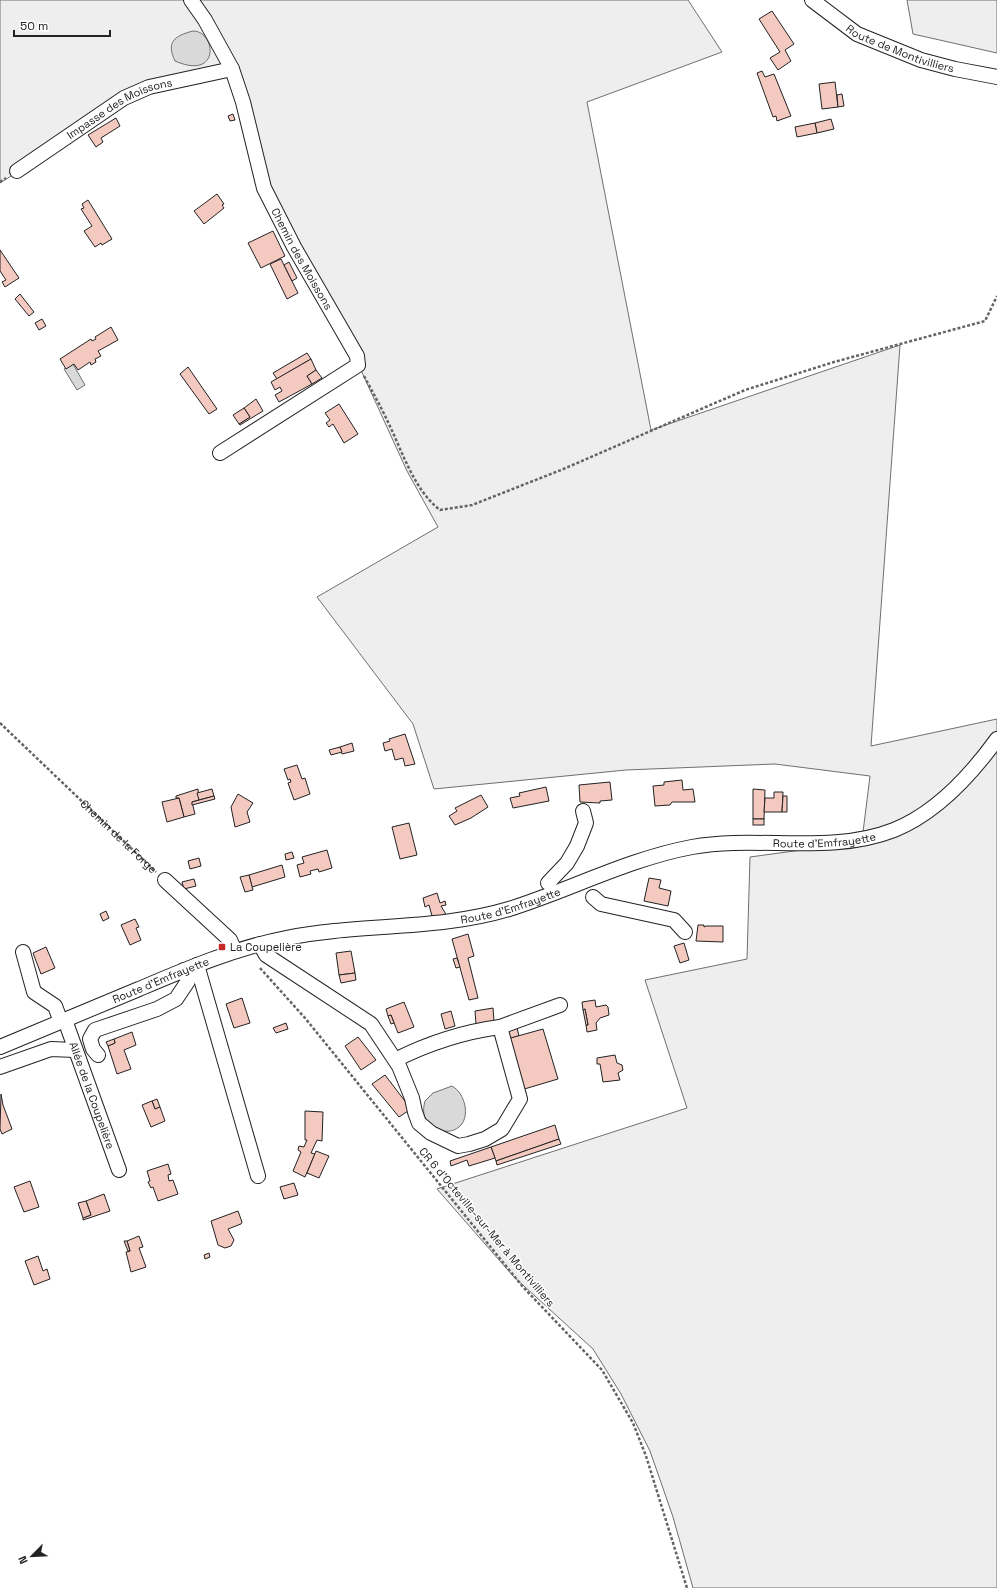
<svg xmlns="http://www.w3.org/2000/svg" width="997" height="1588" font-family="'Space Grotesk',sans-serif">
  <rect width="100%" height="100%" fill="#fff"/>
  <g fill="#eee" stroke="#6f6f6f">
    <polygon points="0,0 688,0 722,52 587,102 651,430 900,345 871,746 997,719 997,1588 693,1588 673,1517 650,1451 621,1394 593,1349 513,1276 437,1189 687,1108 645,980 747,959 750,857 853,843 862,840 870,776 775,764 626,770 434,789 413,724 317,597 438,527 407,471 360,368 289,246 245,118 227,75 144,92 0,183"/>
    <polygon points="907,0 997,0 997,53 913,34"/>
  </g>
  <g fill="#d9d9d9" stroke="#6f6f6f">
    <path d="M193,31c23,0 28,50 -18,30 -9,-19 -1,-25 18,-30z"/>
    <polygon points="73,364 85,385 77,390 64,369"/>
    <path d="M452,1086c13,7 19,31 7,41 -12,10 -32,1 -35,-13 -1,-4 0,-9 1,-13l8,-8z"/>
  </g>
  <g fill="#f3c9c0" stroke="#222">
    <polygon points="772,11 794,44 785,50 791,61 778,70 770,58 780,52 759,19"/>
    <polygon points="762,71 765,77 774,74 791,116 777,121 776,116 773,117 757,73"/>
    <polygon points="835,82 838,107 822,109 819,84"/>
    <polygon points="842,94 844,106 838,107 837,95"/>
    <polygon points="233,114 235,120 230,121 228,116"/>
    <polygon points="116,118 120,126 101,138 103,142 96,147 88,135"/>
    <polygon points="831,119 834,129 817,133 815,123"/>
    <polygon points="815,123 817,133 797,137 795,127"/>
    <polygon points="217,194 224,204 222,205 224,208 204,224 194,211"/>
    <polygon points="88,200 112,239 102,245 101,243 95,247 84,231 92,226 81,209 84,208 82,204"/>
    <polygon points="273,231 285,256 261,268 248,243"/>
    <polygon points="0,250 19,278 5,287 2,282 6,280 0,271"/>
    <polygon points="281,259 298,293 287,299 270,264"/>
    <polygon points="289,262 297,278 292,281 284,265"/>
    <polygon points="20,294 34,312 29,316 15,299"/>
    <polygon points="42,319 46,326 39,330 35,323"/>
    <polygon points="111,327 118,340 98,351 101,356 95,359 96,362 91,365 90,362 78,370 74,364 66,369 60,359 91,339 92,341 96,339 95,337"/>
    <polygon points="307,353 311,359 277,379 273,373"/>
    <polygon points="311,359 316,370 307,376 312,384 279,402 275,395 282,391 280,387 275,390 271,382"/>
    <polygon points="188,367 217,409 209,414 180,374"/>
    <polygon points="316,370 322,378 312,384 307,376"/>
    <polygon points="256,399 263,411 240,425 239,424 250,417 244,408"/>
    <polygon points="339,404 358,434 344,443 333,424 329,427 326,423 330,420 325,413"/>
    <polygon points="244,408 250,417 239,424 233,415"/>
    <polygon points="405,734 415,764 405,766 403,758 395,760 392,749 385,751 383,743 390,741 389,739"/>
    <polygon points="352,743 354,751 342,754 340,747"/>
    <polygon points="340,747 342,752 331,755 329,750"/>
    <polygon points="297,765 302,779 305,778 310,794 294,800 288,783 291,782 290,779 288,780 284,769"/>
    <polygon points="682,780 683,790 693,789 695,802 672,802 670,805 655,806 653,786 664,785 664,782"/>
    <polygon points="610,782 612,800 600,801 600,803 580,802 579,785"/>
    <polygon points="546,787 549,801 513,808 510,798 520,796 519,793"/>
    <polygon points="198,789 199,800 192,802 195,814 184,817 179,798 176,798 176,796"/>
    <polygon points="212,789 214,796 199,800 197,793"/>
    <polygon points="753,789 765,790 764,819 753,819"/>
    <polygon points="774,792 783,792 782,812 764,812 765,798 774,798"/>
    <polygon points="238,794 253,803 247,812 250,822 235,827 231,807"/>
    <polygon points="481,795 488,807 471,818 455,825 449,816 457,811 455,808"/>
    <polygon points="214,796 215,799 192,805 192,802"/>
    <polygon points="783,796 787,796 787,812 782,812"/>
    <polygon points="179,798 184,817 167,822 162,802"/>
    <rect x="753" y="819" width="11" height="6"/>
    <polygon points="409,823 417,855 400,859 392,827"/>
    <polygon points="327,850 332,868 319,872 318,869 310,871 311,874 300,877 297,865 304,863 302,857"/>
    <polygon points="292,852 294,858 286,860 285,854"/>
    <polygon points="199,858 201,866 190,869 188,861"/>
    <polygon points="282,865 285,877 252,887 249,875"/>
    <polygon points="249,875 253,890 245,892 240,877"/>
    <polygon points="649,878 661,880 659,888 671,891 668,906 644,901"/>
    <polygon points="194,879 196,886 184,889 182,882"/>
    <polygon points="437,893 440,903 445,901 446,905 441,906 447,916 432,916 429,905 425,907 423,898"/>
    <polygon points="106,911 109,918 103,921 100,914"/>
    <polygon points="135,919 139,927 136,928 141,940 130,945 121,925"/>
    <polygon points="698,925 704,925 704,927 706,926 723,926 723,942 696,941"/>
    <polygon points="468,934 474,956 468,958 478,998 469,1000 452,939"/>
    <polygon points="684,943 689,960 680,963 674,946"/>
    <polygon points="46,947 55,968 41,974 33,953"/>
    <polygon points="351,951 355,973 339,975 336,953"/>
    <polygon points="457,958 460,967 456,968 453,959"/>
    <polygon points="355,973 356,980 341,983 339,975"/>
    <polygon points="242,998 250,1023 234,1028 226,1004"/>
    <polygon points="595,1000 596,1007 606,1005 608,1007 609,1015 600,1018 596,1023 597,1030 587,1032 586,1025 588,1025 585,1009 583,1010 582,1002"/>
    <polygon points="404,1002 414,1027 398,1033 391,1015 388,1016 386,1009"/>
    <polygon points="493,1008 494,1021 476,1024 475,1011"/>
    <polygon points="585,1009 588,1025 586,1025 583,1010"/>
    <polygon points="451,1011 455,1026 445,1029 441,1014"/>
    <polygon points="391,1015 394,1023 391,1024 388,1016"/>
    <polygon points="286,1023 288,1029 276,1033 273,1028"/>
    <polygon points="517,1028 519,1036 507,1039 504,1032"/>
    <polygon points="543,1029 558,1079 521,1090 507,1039"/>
    <polygon points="132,1032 136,1045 124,1050 131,1069 117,1074 108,1046 115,1043 114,1039"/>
    <polygon points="358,1037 376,1060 361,1070 345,1046"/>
    <polygon points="114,1039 115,1043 108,1046 106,1042"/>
    <polygon points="615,1055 617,1063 622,1065 623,1070 618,1073 620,1080 603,1082 600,1064 597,1064 597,1058"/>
    <polygon points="385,1075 411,1109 399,1117 372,1084"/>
    <polygon points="1,1094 3,1105 12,1129 2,1134 0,1129"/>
    <polygon points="157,1099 160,1107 155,1109 152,1101"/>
    <polygon points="152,1101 155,1109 160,1107 165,1121 151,1127 142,1105"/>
    <polygon points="305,1111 323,1112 322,1141 317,1140 311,1153 315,1154 305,1177 293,1171 301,1152 298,1150 299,1146 304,1147 307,1140 305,1140"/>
    <polygon points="555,1125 559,1139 496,1161 491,1147"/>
    <polygon points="559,1139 561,1144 497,1165 496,1161"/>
    <polygon points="491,1147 495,1158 469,1166 467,1160 451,1166 450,1161"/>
    <polygon points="316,1151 329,1156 319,1178 307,1173"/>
    <polygon points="168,1164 171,1174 168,1175 169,1181 173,1180 178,1194 158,1201 153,1187 151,1188 148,1182 150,1181 147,1171"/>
    <polygon points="30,1181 39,1207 24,1212 14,1187"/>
    <polygon points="294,1183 298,1195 284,1199 280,1187"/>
    <polygon points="104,1194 110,1211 83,1220 83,1218 91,1215 86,1201"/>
    <polygon points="86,1201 91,1215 83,1218 78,1203"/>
    <polygon points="238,1211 242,1222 241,1224 228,1229 234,1240 231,1246 225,1248 218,1245 211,1221"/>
    <polygon points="139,1236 143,1247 139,1248 146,1267 131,1272 126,1252 130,1251 127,1241"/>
    <polygon points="124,1241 127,1241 130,1251 128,1251"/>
    <polygon points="209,1253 210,1257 205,1259 204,1255"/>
    <polygon points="38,1256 43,1271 47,1269 50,1279 34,1285 25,1261"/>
  </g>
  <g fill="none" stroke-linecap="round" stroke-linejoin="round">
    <g stroke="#222" stroke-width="16">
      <g id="minor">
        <path id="s2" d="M191,0l14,20 27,49 11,33 21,86 30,59 63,109 1,9 -138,88"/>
        <path id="s3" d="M812,0l45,34 64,26 34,9 42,8"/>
        <path id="s4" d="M17,171l107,-73 25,-11 83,-18"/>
        <polyline points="165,880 230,940 235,951"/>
        <polyline points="548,883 567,863 577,846 586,823 583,811"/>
        <polyline points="593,897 601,904 674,920 685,932"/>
        <path d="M260,944l6,11 105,69 28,42 13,32 3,14 4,11 12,10 27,13 11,-2 16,-5 17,-10 18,-30 -20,-72c-38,5 -71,16 -105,33"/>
        <polyline points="23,952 34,992 55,1006 61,1022"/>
        <polyline points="197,965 258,1176"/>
        <path id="s5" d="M65,1020l54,150"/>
        <polyline points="500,1027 560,1005"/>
        <path id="s6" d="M0,1047c46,-19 93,-39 139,-58 47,-20 96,-41 147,-51 74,-15 150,-7 223,-29 61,-19 119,-50 183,-62 66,-12 138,8 202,-17 42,-17 77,-55 103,-91"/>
        <polyline points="98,1055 93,1049 90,1039 95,1030 157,1009 176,999 188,981 184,970"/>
        <polyline points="0,1067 51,1049 75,1050"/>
      </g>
    </g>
    <g stroke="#646464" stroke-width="2.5" stroke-dasharray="3 2" stroke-linecap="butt">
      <polyline points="0,182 6,178"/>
      <path d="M364,376c8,15 16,29 23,44 15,30 26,69 53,90l32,-5 89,-35 184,-80 89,-28 151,-41 12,-25"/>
      <path id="s1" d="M0,723l156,149"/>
      <polyline points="260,968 305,1018 523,1287 602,1370 633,1423 646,1456 687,1588"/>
    </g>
    <use href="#minor" stroke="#fff" stroke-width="14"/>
  </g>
  <rect fill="#c62828" stroke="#fff" stroke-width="1.5" x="218" y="943" width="8" height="8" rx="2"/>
  <g text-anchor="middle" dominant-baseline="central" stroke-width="3" stroke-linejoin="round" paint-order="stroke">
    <g font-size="11" fill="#222" stroke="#fff">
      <text stroke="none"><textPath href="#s3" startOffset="102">Route de Montivilliers</textPath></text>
      <text stroke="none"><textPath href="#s4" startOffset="121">Impasse des Moissons</textPath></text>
      <text stroke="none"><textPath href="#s2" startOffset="284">Chemin des Moissons</textPath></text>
      <text stroke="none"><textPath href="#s1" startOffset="164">Chemin de la Forge</textPath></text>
      <text stroke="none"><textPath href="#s6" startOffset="858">Route d'Emfrayette</textPath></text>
      <text stroke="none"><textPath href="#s6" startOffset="534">Route d'Emfrayette</textPath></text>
      <text stroke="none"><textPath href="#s6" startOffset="174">Route d'Emfrayette</textPath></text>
      <text stroke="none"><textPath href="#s5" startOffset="80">Allée de la Coupelière</textPath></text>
      <text transform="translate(487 1227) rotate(50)">CR 6 d'Octeville-sur-Mer à Montivilliers</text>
    </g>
    <g font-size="11" fill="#222" stroke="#fff" text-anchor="start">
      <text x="230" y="947">La Coupelière</text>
    </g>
  </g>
  <g transform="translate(32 1556) rotate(246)" stroke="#ffffff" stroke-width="3" paint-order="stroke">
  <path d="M0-3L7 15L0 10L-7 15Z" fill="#222222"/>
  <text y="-6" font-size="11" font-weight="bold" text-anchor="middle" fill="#222222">N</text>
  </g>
  <path d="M14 30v6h96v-6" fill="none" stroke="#222222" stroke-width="2"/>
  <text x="20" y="30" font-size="12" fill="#222222" stroke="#ffffff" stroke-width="3" paint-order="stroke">50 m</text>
</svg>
